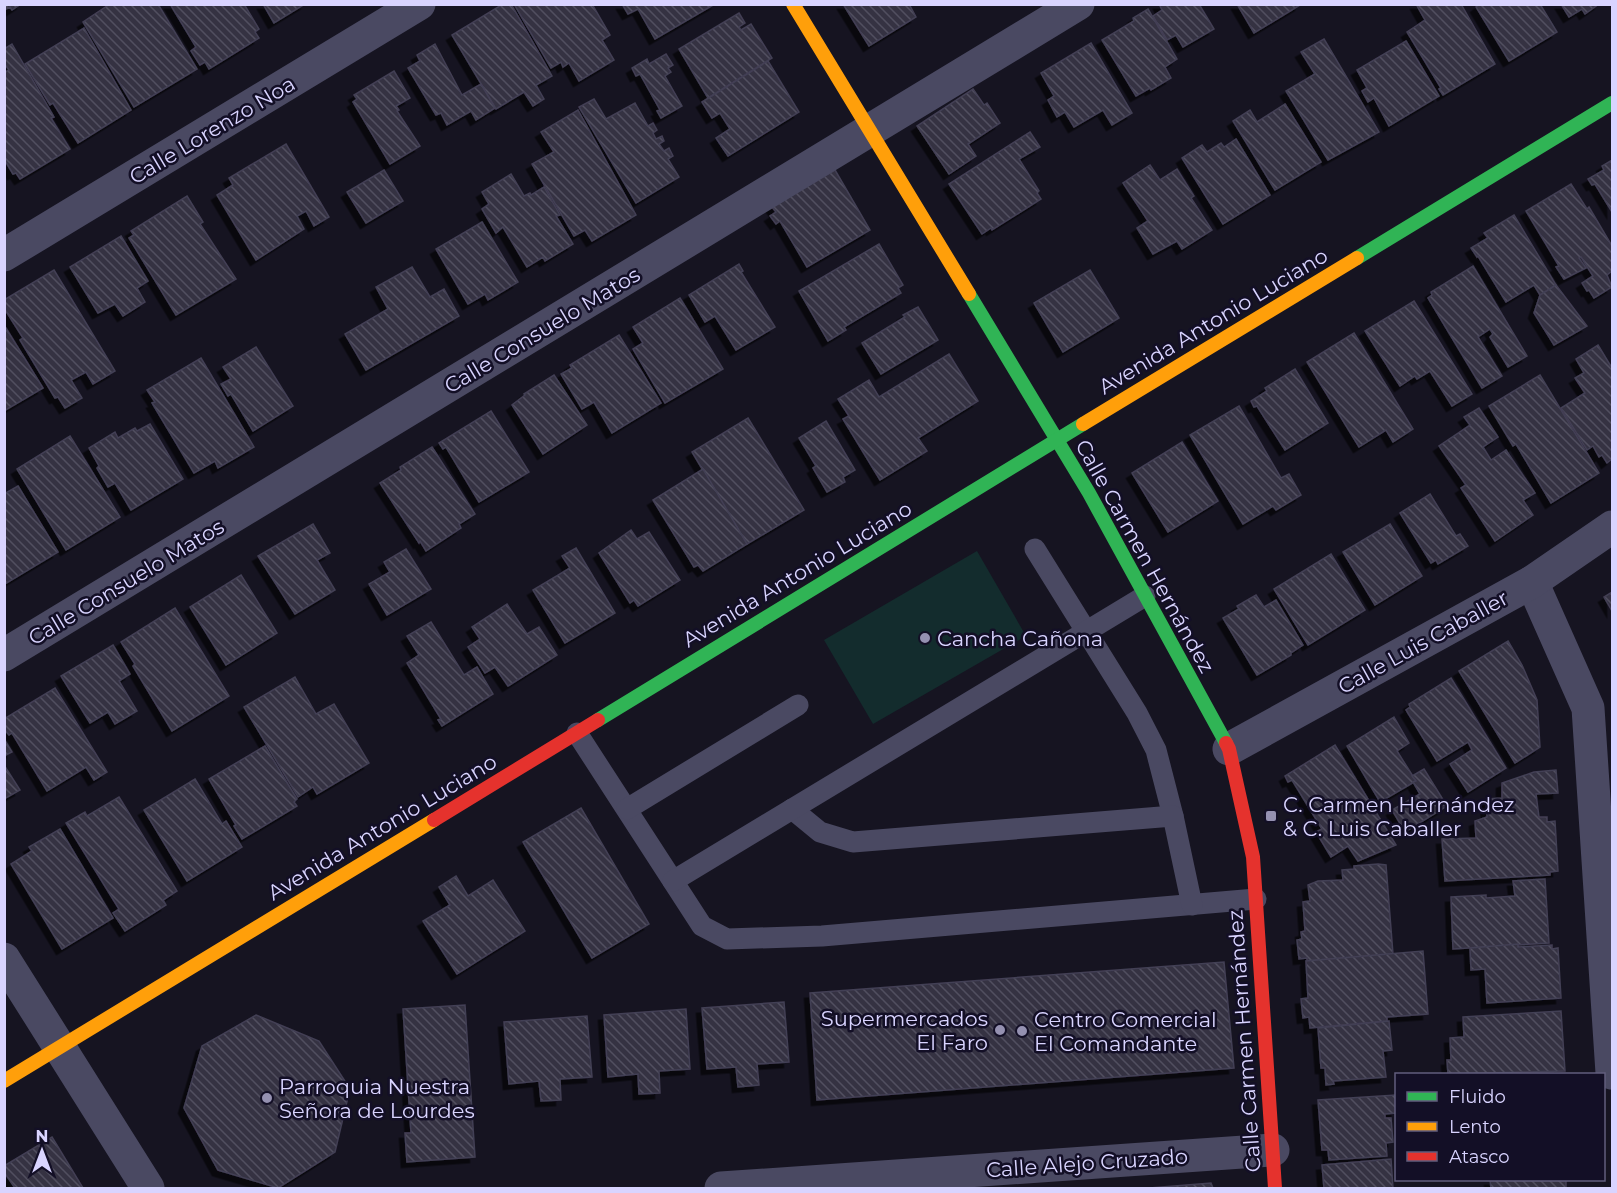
<svg xmlns="http://www.w3.org/2000/svg" width="1617" height="1193" font-family="Montserrat,sans-serif">
  <defs>
    <pattern id="building-back-hatch" width="6" height="6" patternUnits="userSpaceOnUse" patternTransform="scale(1.5)"><rect width="6" height="6" fill="#343243"/><path d="M-1 5l2 2M0 0l6 6M5-1l2 2" fill="none" stroke="#514f5f"/></pattern>
    <filter id="shadow"><feDropShadow dx="-5.5" dy="5.5" stdDeviation="0" flood-color="#0009"/></filter>
  </defs>
  <rect width="100%" height="100%" fill="#161421"/>
  <polygon fill="#132c2d" points="977,551 1026,636 873,724 824,640"/>
  <g fill="url(#building-back-hatch)" stroke="#433f54" stroke-width="1.5" filter="url(#shadow)">
    <polygon points="4,4 21,4 12,10 10,7 4,10"/>
    <polygon points="110,4 158,4 197,69 134,107 83,22"/>
    <polygon points="170,4 244,4 259,29 255,32 259,38 209,69 205,62 200,65 191,51 196,47"/>
    <polygon points="263,4 305,4 274,23"/>
    <polygon points="503,4 511,4 552,76 536,85 544,99 533,106 524,92 496,109 452,35"/>
    <polygon points="514,4 592,4 610,35 602,40 614,60 579,81 569,63 563,67 561,62 551,68"/>
    <polygon points="622,4 715,4 655,39 638,9 628,14"/>
    <polygon points="843,4 909,4 916,17 869,46"/>
    <polygon points="1159,4 1199,4 1214,29 1183,47 1176,35 1167,40 1153,16 1162,10"/>
    <polygon points="1237,4 1300,4 1300,5 1254,33"/>
    <polygon points="1416,4 1461,4 1495,64 1443,95 1439,89 1441,88 1407,32 1425,20"/>
    <polygon points="1480,4 1540,4 1557,32 1509,61 1476,7"/>
    <polygon points="1561,4 1599,4 1585,14 1582,9 1569,17"/>
    <polygon points="1148,9 1177,59 1165,67 1171,78 1151,90 1150,88 1136,96 1102,40 1134,21 1133,18"/>
    <polygon points="739,13 745,23 739,27 741,30 751,24 772,58 708,98 679,49"/>
    <polygon points="84,28 131,110 78,143 53,103 50,105 25,64"/>
    <polygon points="1324,39 1379,132 1328,160 1286,91 1315,74 1301,52"/>
    <polygon points="1406,41 1439,96 1389,126 1374,98 1368,102 1362,91 1367,88 1357,70"/>
    <polygon points="1091,43 1132,113 1112,125 1103,110 1074,127 1065,112 1057,117 1048,100 1054,96 1041,73"/>
    <polygon points="12,44 54,117 51,118 70,149 20,179 16,173 13,174 4,159 4,73 9,70 4,63 4,49"/>
    <polygon points="435,44 462,95 481,84 495,108 476,120 471,111 447,125 441,113 436,115 408,68 420,61 417,55"/>
    <polygon points="666,54 673,65 668,68 671,72 665,76 682,106 661,118 657,111 660,110 640,74 636,76 632,68 647,59 649,64"/>
    <polygon points="768,61 799,112 728,156 716,138 730,129 720,113 712,118 702,102"/>
    <polygon points="394,71 410,98 396,106 399,110 397,111 420,146 390,164 353,102 357,99 354,95"/>
    <polygon points="973,89 984,105 987,103 1000,123 968,144 976,156 949,174 917,126"/>
    <polygon points="594,99 606,119 635,103 648,126 653,123 657,130 653,133 656,139 662,136 664,141 659,144 664,151 669,148 673,156 668,159 679,177 636,203 579,107"/>
    <polygon points="1285,104 1321,162 1275,190 1233,121 1250,110 1257,122"/>
    <polygon points="578,110 636,215 592,241 585,230 574,236 532,164 554,152 541,132"/>
    <polygon points="1030,132 1040,147 1019,159 1039,191 1037,193 1041,199 992,230 991,228 982,234 949,184"/>
    <polygon points="1236,139 1270,195 1223,224 1182,158 1202,145 1207,152 1221,143 1224,147"/>
    <polygon points="286,144 329,217 314,226 306,211 297,216 304,229 256,260 217,195 233,185 229,178"/>
    <polygon points="1612,160 1612,212 1595,184 1592,185 1588,179 1604,170 1602,166"/>
    <polygon points="1150,165 1160,180 1177,169 1194,196 1191,198 1212,230 1182,249 1177,241 1153,254 1137,228 1148,221 1123,183"/>
    <polygon points="384,170 403,201 366,223 347,192"/>
    <polygon points="835,170 870,230 807,267 780,221 776,224 770,216 776,212 772,207"/>
    <polygon points="511,174 524,196 530,193 531,195 544,187 560,215 556,216 573,244 545,261 543,257 527,267 503,227 496,233 482,209 489,204 482,192"/>
    <polygon points="1571,184 1587,209 1589,207 1612,246 1612,271 1607,275 1612,287 1594,298 1589,290 1587,291 1582,283 1593,276 1581,257 1579,258 1586,268 1564,279 1556,267 1559,266 1526,211"/>
    <polygon points="187,196 203,222 200,224 236,279 176,315 129,238 134,235 131,231"/>
    <polygon points="1514,215 1556,285 1540,295 1534,285 1506,302 1478,256 1477,257 1471,248 1488,238 1484,233"/>
    <polygon points="482,222 518,282 488,300 485,294 468,304 436,249"/>
    <polygon points="121,236 148,281 137,288 145,302 123,316 115,304 98,313 70,267"/>
    <polygon points="879,244 903,285 898,288 901,293 844,327 846,330 828,341 799,291"/>
    <polygon points="739,264 743,271 741,272 775,327 736,350 715,316 705,322 689,295"/>
    <polygon points="1473,266 1527,356 1508,367 1490,337 1493,334 1490,329 1478,337 1502,376 1482,388 1428,298 1432,295 1431,292"/>
    <polygon points="412,267 430,297 444,289 459,316 366,370 345,334 388,309 376,287"/>
    <polygon points="54,270 115,371 93,384 86,372 71,380 82,398 65,408 58,397 55,398 20,340 23,338 4,308 4,300"/>
    <polygon points="1090,270 1119,318 1063,352 1034,303"/>
    <polygon points="1556,285 1587,326 1554,345 1534,313 1540,295"/>
    <polygon points="680,298 723,369 665,403 633,349 643,343 633,327"/>
    <polygon points="1414,301 1472,394 1452,406 1430,371 1417,379 1415,376 1400,386 1365,331"/>
    <polygon points="918,307 938,340 881,374 862,343 905,317 903,315"/>
    <polygon points="4,325 43,388 4,411"/>
    <polygon points="1354,333 1413,429 1393,442 1386,430 1359,447 1307,362"/>
    <polygon points="619,335 661,403 612,433 594,402 582,409 561,374 572,368 570,365"/>
    <polygon points="1598,345 1612,368 1612,459 1607,463 1602,455 1599,457 1593,446 1587,450 1561,408 1585,393 1575,378 1584,373 1576,359"/>
    <polygon points="256,347 293,406 253,431 231,394 228,396 221,384 231,379 223,367"/>
    <polygon points="949,354 978,401 918,438 927,451 880,480 843,419 849,416 838,399 869,380 879,397"/>
    <polygon points="201,358 254,447 218,468 215,461 194,473 152,403 155,402 147,390"/>
    <polygon points="1295,369 1328,423 1285,450 1257,406 1254,407 1251,401 1267,391 1265,388"/>
    <polygon points="554,375 587,425 543,454 512,405 525,395 524,394"/>
    <polygon points="1540,375 1599,473 1551,503 1516,444 1513,446 1489,406"/>
    <polygon points="1239,406 1281,478 1289,474 1301,495 1276,510 1273,506 1243,524 1190,435"/>
    <polygon points="1479,408 1498,437 1483,447 1491,460 1506,450 1535,493 1523,500 1533,515 1495,541 1461,488 1466,485 1439,446 1470,425 1464,417"/>
    <polygon points="491,411 529,472 479,502 446,447 443,449 439,443"/>
    <polygon points="748,418 804,510 747,544 692,452"/>
    <polygon points="826,421 855,470 843,477 845,482 827,492 813,468 816,466 799,438"/>
    <polygon points="150,424 183,479 131,510 115,483 108,487 97,468 99,466 89,448 115,432 118,438 135,428 137,431"/>
    <polygon points="70,436 120,517 66,550 17,469"/>
    <polygon points="1182,442 1218,501 1168,532 1132,473"/>
    <polygon points="432,447 475,514 459,524 461,528 426,551 420,541 419,543 380,483 401,470 400,467"/>
    <polygon points="703,469 747,544 703,571 698,565 694,567 653,500"/>
    <polygon points="18,486 58,552 5,584 4,494"/>
    <polygon points="1430,494 1456,536 1460,534 1468,546 1438,564 1436,560 1431,563 1400,513"/>
    <polygon points="313,524 330,553 317,560 335,590 295,614 258,556"/>
    <polygon points="1390,524 1422,576 1375,605 1343,552"/>
    <polygon points="631,530 637,539 649,532 680,580 638,606 634,600 630,603 599,553"/>
    <polygon points="576,548 615,613 565,643 533,590 570,568 562,556"/>
    <polygon points="406,549 431,589 387,615 369,584 390,572 384,562"/>
    <polygon points="1331,554 1365,610 1308,645 1274,589"/>
    <polygon points="241,575 277,633 226,665 190,607"/>
    <polygon points="1612,592 1612,611 1604,597"/>
    <polygon points="1256,595 1264,607 1276,600 1303,645 1291,653 1291,655 1257,675 1223,618 1239,609 1237,606"/>
    <polygon points="507,604 527,634 539,627 557,655 508,686 495,667 485,673 468,647 480,639 472,627"/>
    <polygon points="175,608 229,696 172,731 133,666 135,664 121,642"/>
    <polygon points="431,622 464,675 477,667 493,694 442,726 438,720 441,719 407,663 419,655 407,636"/>
    <polygon points="1508,641 1522,665 1537,700 1540,747 1515,763 1459,671"/>
    <polygon points="113,645 130,674 119,681 137,711 115,724 108,712 90,723 61,676"/>
    <polygon points="295,677 316,714 334,704 369,763 317,794 313,787 298,797 244,707"/>
    <polygon points="1451,678 1506,768 1468,792 1450,764 1472,750 1468,742 1437,761 1406,710 1410,707 1409,704"/>
    <polygon points="55,688 107,772 94,780 86,767 47,791 12,733 9,735 4,729 4,719"/>
    <polygon points="1394,717 1409,743 1397,751 1416,781 1380,802 1347,746"/>
    <polygon points="4,739 12,752 4,756"/>
    <polygon points="1335,745 1396,845 1358,861 1348,846 1331,857 1316,832 1322,829 1292,780 1288,782 1285,776"/>
    <polygon points="265,746 297,799 294,802 297,806 242,839 234,826 236,825 209,779"/>
    <polygon points="4,765 20,790 4,799"/>
    <polygon points="1424,769 1447,806 1405,832 1392,810 1420,794 1413,782 1416,781 1412,776"/>
    <polygon points="1556,770 1558,793 1536,794 1539,817 1547,817 1547,822 1555,821 1558,871 1550,872 1550,875 1445,881 1442,839 1476,838 1475,821 1487,817 1486,799 1502,798 1502,783 1534,772"/>
    <polygon points="195,779 222,824 226,821 242,847 187,881 144,810"/>
    <polygon points="119,797 177,891 163,900 166,905 125,931 113,913 119,909 66,823 85,812 87,816"/>
    <polygon points="581,808 649,924 592,958 523,842"/>
    <polygon points="60,829 113,918 62,949 11,864 32,851 29,847"/>
    <polygon points="1378,864 1386,865 1393,954 1307,961 1307,958 1299,959 1297,940 1302,939 1301,932 1305,931 1303,902 1310,901 1308,885 1318,881 1343,880 1342,870 1354,869 1354,866"/>
    <polygon points="456,876 468,896 493,880 525,931 457,974 423,921 450,905 439,887"/>
    <polygon points="1545,879 1549,943 1453,949 1451,897 1486,895 1486,898 1515,896 1513,881"/>
    <polygon points="1518,944 1518,947 1552,945 1552,949 1558,948 1561,998 1487,1003 1485,969 1471,970 1470,948"/>
    <polygon points="1423,951 1428,1014 1387,1017 1387,1021 1310,1028 1309,1017 1303,1018 1301,999 1308,998 1306,961"/>
    <polygon points="1224,962 1234,1068 817,1100 810,993"/>
    <polygon points="784,1002 789,1062 757,1064 759,1085 738,1087 736,1067 707,1069 702,1008"/>
    <polygon points="465,1005 475,1157 407,1162 405,1133 411,1133 403,1009"/>
    <polygon points="686,1009 690,1069 659,1071 660,1093 639,1094 638,1074 608,1077 604,1015"/>
    <polygon points="1561,1011 1565,1071 1448,1074 1447,1060 1451,1060 1450,1038 1464,1037 1463,1017"/>
    <polygon points="256,1015 319,1041 350,1089 335,1152 278,1188 218,1170 184,1108 202,1046"/>
    <polygon points="587,1016 592,1077 560,1079 561,1100 541,1101 539,1081 509,1084 504,1022"/>
    <polygon points="1389,1021 1392,1050 1383,1051 1386,1077 1333,1081 1334,1084 1326,1085 1325,1068 1321,1068 1318,1028"/>
    <polygon points="1396,1095 1396,1113 1385,1114 1385,1118 1391,1118 1393,1142 1386,1143 1387,1156 1329,1160 1328,1150 1322,1150 1318,1100"/>
    <polygon points="52,1137 83,1188 15,1188 4,1172 4,1166"/>
    <polygon points="1391,1159 1393,1188 1324,1188 1322,1165"/>
    <polygon points="1490,1180 1566,1180 1566,1188 1491,1188"/>
    <polygon points="1211,1183 1213,1188 1149,1188"/>
  </g>
  <g fill="none" stroke-linecap="round" stroke-linejoin="round">
    <g stroke="#4a4962" stroke-width="21">
      <polyline points="1035,549 1137,713 1156,750 1173,816"/>
      <polyline points="577,733 702,926 727,939 822,936 1256,899"/>
      <polyline points="627,809 798,705"/>
      <polyline points="792,809 820,832 853,842 1173,816 1192,905"/>
      <polyline points="673,881 1145,596"/>
    </g>
    <g stroke="#4a4962" stroke-width="33">
      <polyline points="4,255 419,4"/>
      <polyline points="1532,582 1588,708 1612,1073"/>
      <polyline points="4,655 1078,4"/>
      <polyline points="1229,749 1532,582 1612,527"/>
      <polyline points="4,959 148,1188"/>
      <polyline points="721,1188 1273,1150"/>
    </g>
    <g stroke="#30b455" stroke-width="14">
      <polyline points="1357,258 1612,103"/>
      <polyline points="969,294 1089,493 1226,743"/>
      <polyline points="598,720 1083,424"/>
    </g>
    <g stroke="#ff9f0a" stroke-width="14">
      <polyline points="793,4 969,294"/>
      <polyline points="1083,424 1357,258"/>
      <polyline points="4,1081 434,820"/>
    </g>
    <g stroke="#e5322d" stroke-width="14">
      <polyline points="1226,743 1229,749 1253,857 1275,1188"/>
      <polyline points="434,820 598,720"/>
    </g>
  </g>
  <g fill="#9591b1" stroke="#130f26" stroke-width="2">
    <circle cx="925" cy="638" r="6"/>
    <rect x="1265" y="810" width="12" height="12" rx="3"/>
    <circle cx="1000" cy="1030" r="6"/>
    <circle cx="1022" cy="1031" r="6"/>
    <circle cx="267" cy="1098" r="6"/>
  </g>
  <g text-anchor="middle" dominant-baseline="central" stroke-width="5" stroke-linejoin="round" paint-order="stroke">
    <g font-size="21" fill="#d9d4ff" stroke="#130f26">
      <text transform="translate(212 130) rotate(-31)">Calle Lorenzo Noa</text>
      <text transform="translate(1213 321) rotate(-31)">Avenida Antonio Luciano</text>
      <text transform="translate(542 330) rotate(-31)">Calle Consuelo Matos</text>
      <text transform="translate(1145 556) rotate(61)">Calle Carmen Hernández</text>
      <text transform="translate(797 574) rotate(-31)">Avenida Antonio Luciano</text>
      <text transform="translate(126 582) rotate(-31)">Calle Consuelo Matos</text>
      <text transform="translate(1423 642) rotate(-29)">Calle Luis Caballer</text>
      <text transform="translate(382 827) rotate(-31)">Avenida Antonio Luciano</text>
      <text transform="translate(1244 1041) rotate(-94)">Calle Carmen Hernández</text>
      <text transform="translate(1087 1163) rotate(-4)">Calle Alejo Cruzado</text>
    </g>
    <g font-size="21" fill="#d9d4ff" stroke="#130f26" text-anchor="start">
      <text x="937" y="638">Cancha Cañona</text>
      <text x="1283" y="804">C. Carmen Hernández<tspan x="1283" dy="24">&amp; C. Luis Caballer</tspan></text>
      <text x="988" y="1018" text-anchor="end">Supermercados<tspan x="988" dy="24">El Faro</tspan></text>
      <text x="1034" y="1019">Centro Comercial<tspan x="1034" dy="24">El Comandante</tspan></text>
      <text x="279" y="1086">Parroquia Nuestra<tspan x="279" dy="24">Señora de Lourdes</tspan></text>
    </g>
  </g>
  <rect width="1617" height="1193" fill="none" stroke="#d9d4ff" stroke-width="12"/>
  <rect x="1395" y="1073" width="210" height="108" fill="#130f26" stroke="#625e7d" stroke-width="1.5"/>
  <rect x="1407" y="1092" width="30" height="9" fill="#30b455" stroke="#625e7d" stroke-width="1.5"/>
  <text x="1449" y="1103" font-size="18" fill="#d9d4ff">Fluido</text>
  <rect x="1407" y="1122" width="30" height="9" fill="#ff9f0a" stroke="#625e7d" stroke-width="1.5"/>
  <text x="1449" y="1133" font-size="18" fill="#d9d4ff">Lento</text>
  <rect x="1407" y="1152" width="30" height="9" fill="#e5322d" stroke="#625e7d" stroke-width="1.5"/>
  <text x="1449" y="1163" font-size="18" fill="#d9d4ff">Atasco</text>
  <g transform="translate(42 1151)" stroke="#130f26" stroke-width="4.5" paint-order="stroke">
  <path d="M0-4.5L10 22L0 15L-10 22Z" fill="#d9d4ff"/>
  <text y="-9" font-size="16" font-weight="bold" text-anchor="middle" fill="#d9d4ff">N</text>
  </g>
</svg>
